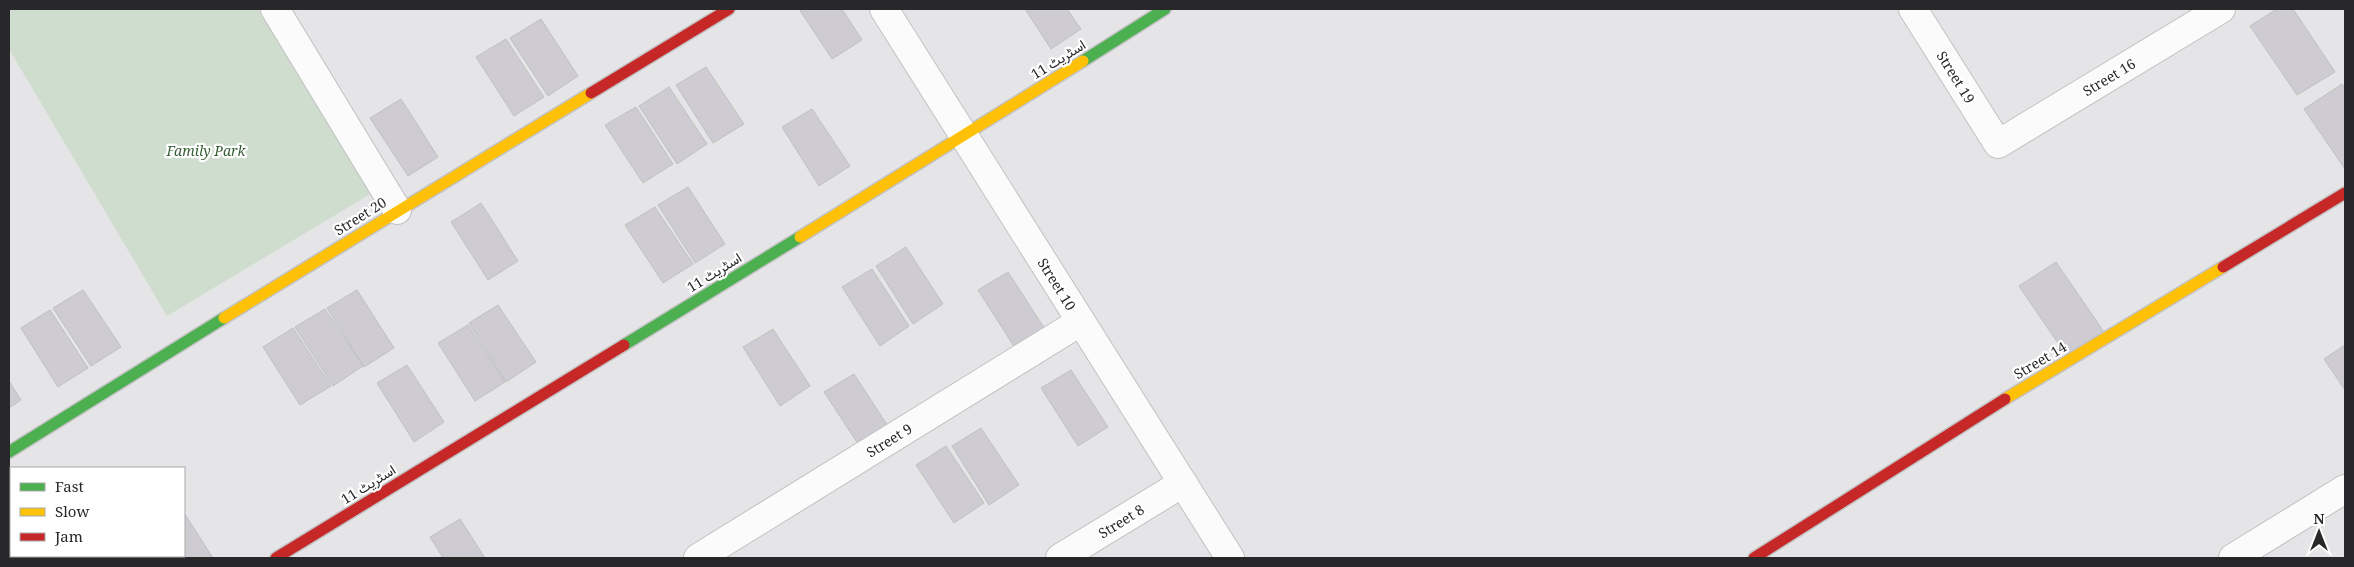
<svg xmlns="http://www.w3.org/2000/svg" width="2354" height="567" font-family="'Noto Serif',Vazirmatn,serif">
  <rect width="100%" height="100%" fill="#e5e4e6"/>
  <polygon fill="#cfddce" points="9,9 258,9 372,193 167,316 9,49"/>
  <g fill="#ceccd2" stroke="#c0c0c1">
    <polygon points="799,9 842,9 862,40 832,59"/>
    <polygon points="1025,9 1067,9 1081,29 1051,49"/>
    <polygon points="2277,9 2293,9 2335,72 2297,95 2250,26"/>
    <polygon points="541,19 578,76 548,96 510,38"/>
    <polygon points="506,39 544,97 514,116 476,57"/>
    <polygon points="706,67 744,124 713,143 676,85"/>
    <polygon points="2342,84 2345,89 2345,169 2304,109"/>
    <polygon points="669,87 707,144 677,164 639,106"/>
    <polygon points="401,99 438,157 408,176 370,118"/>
    <polygon points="636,107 673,164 643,183 605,125"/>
    <polygon points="812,109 850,166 819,186 782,127"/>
    <polygon points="688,187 725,244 695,263 658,205"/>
    <polygon points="481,203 518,261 488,280 451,222"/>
    <polygon points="655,207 693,264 663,283 625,225"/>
    <polygon points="906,247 943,304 913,324 876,266"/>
    <polygon points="2056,262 2104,332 2066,355 2019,286"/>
    <polygon points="872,269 909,326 880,346 842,287"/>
    <polygon points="1008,272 1045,329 1015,348 978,290"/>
    <polygon points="83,290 121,347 91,366 53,308"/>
    <polygon points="357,290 394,348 364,367 327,308"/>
    <polygon points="498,305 536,362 506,382 469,323"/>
    <polygon points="325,309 363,366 333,386 295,327"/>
    <polygon points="50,310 88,368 58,387 21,328"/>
    <polygon points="468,325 505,382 475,401 438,343"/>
    <polygon points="293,328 331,386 300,405 263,347"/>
    <polygon points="773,329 810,386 780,406 743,347"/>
    <polygon points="2345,345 2345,390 2324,359"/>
    <polygon points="407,365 444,422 414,442 377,383"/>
    <polygon points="1071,370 1108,427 1078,446 1041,388"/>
    <polygon points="854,374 891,431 862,450 824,392"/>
    <polygon points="9,381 21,400 9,408"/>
    <polygon points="981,428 1019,485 989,505 952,446"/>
    <polygon points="946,446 984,503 954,523 916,465"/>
    <polygon points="184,513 213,558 171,558 169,556 184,556"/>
    <polygon points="460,519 485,558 443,558 430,537"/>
    <polygon points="88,556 119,556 120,558 84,558"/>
    <polygon points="122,556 165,556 166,558 124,558"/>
  </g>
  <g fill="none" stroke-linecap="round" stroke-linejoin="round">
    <g stroke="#c2c1c3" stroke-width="30">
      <g id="street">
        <polyline points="275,9 397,210"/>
        <polyline points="884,9 1230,558"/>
        <polyline points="1913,9 1998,144 2221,9"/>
        <polyline points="698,558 1080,322"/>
        <polyline points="1060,558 1183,483"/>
        <polyline points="2233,558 2345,489"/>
      </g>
    </g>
    <g stroke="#c2c1c3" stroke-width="14">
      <g id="fast">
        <polyline points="1083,61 1165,9"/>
        <polyline points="624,345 800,237"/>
        <polyline points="9,452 224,318"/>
      </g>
    </g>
    <g stroke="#c2c1c3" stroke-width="14">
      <g id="slow">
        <polyline points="800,237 1083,61"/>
        <polyline points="224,318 591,93"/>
        <polyline points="2005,399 2223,267"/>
      </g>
    </g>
    <g stroke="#c2c1c3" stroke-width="14">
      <g id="jam">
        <polyline points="591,93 729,9"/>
        <polyline points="2223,267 2345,193"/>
        <polyline points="276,558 624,345"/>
        <polyline points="1754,558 2005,399"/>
      </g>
    </g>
    <use href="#street" stroke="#fbfbfb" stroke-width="28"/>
    <use href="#fast" stroke="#4caf50" stroke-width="11"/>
    <use href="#slow" stroke="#ffc107" stroke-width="11"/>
    <use href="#jam" stroke="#c62828" stroke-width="11"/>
  </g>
  <g text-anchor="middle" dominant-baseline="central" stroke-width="4.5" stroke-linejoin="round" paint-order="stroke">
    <g font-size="14" fill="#282729" stroke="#fff">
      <text transform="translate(1058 59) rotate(-32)">اسٹریٹ 11</text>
      <text transform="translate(1956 77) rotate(58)">Street 19</text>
      <text transform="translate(2109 77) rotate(-31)">Street 16</text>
      <text transform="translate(360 216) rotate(-32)">Street 20</text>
      <text transform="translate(714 272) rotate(-32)">اسٹریٹ 11</text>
      <text transform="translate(1057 284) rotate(58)">Street 10</text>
      <text transform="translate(2040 360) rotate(-31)">Street 14</text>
      <text transform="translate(889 440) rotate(-32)">Street 9</text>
      <text transform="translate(368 484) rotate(-32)">اسٹریٹ 11</text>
      <text transform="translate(1121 521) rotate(-32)">Street 8</text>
    </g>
    <g font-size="14" font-style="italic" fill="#355c32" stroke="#fff">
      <text x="206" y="150">Family Park</text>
    </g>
  </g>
  <rect width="2354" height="567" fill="none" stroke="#282729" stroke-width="20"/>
  <rect x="10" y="467" width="175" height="90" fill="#ffffff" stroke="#a9a9a9"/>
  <rect x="20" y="483" width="25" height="8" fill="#4caf50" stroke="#a9a9a9"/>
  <text x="55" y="492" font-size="15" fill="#282729">Fast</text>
  <rect x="20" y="508" width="25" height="8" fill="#ffc107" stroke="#a9a9a9"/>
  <text x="55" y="517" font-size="15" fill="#282729">Slow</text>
  <rect x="20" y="533" width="25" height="8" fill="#c62828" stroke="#a9a9a9"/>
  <text x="55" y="542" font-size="15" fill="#282729">Jam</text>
  <g transform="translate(2319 532)" stroke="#ffffff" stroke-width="4" paint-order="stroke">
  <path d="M0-4L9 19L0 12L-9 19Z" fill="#282729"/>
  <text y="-8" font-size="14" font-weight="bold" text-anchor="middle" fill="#282729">N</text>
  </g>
</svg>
